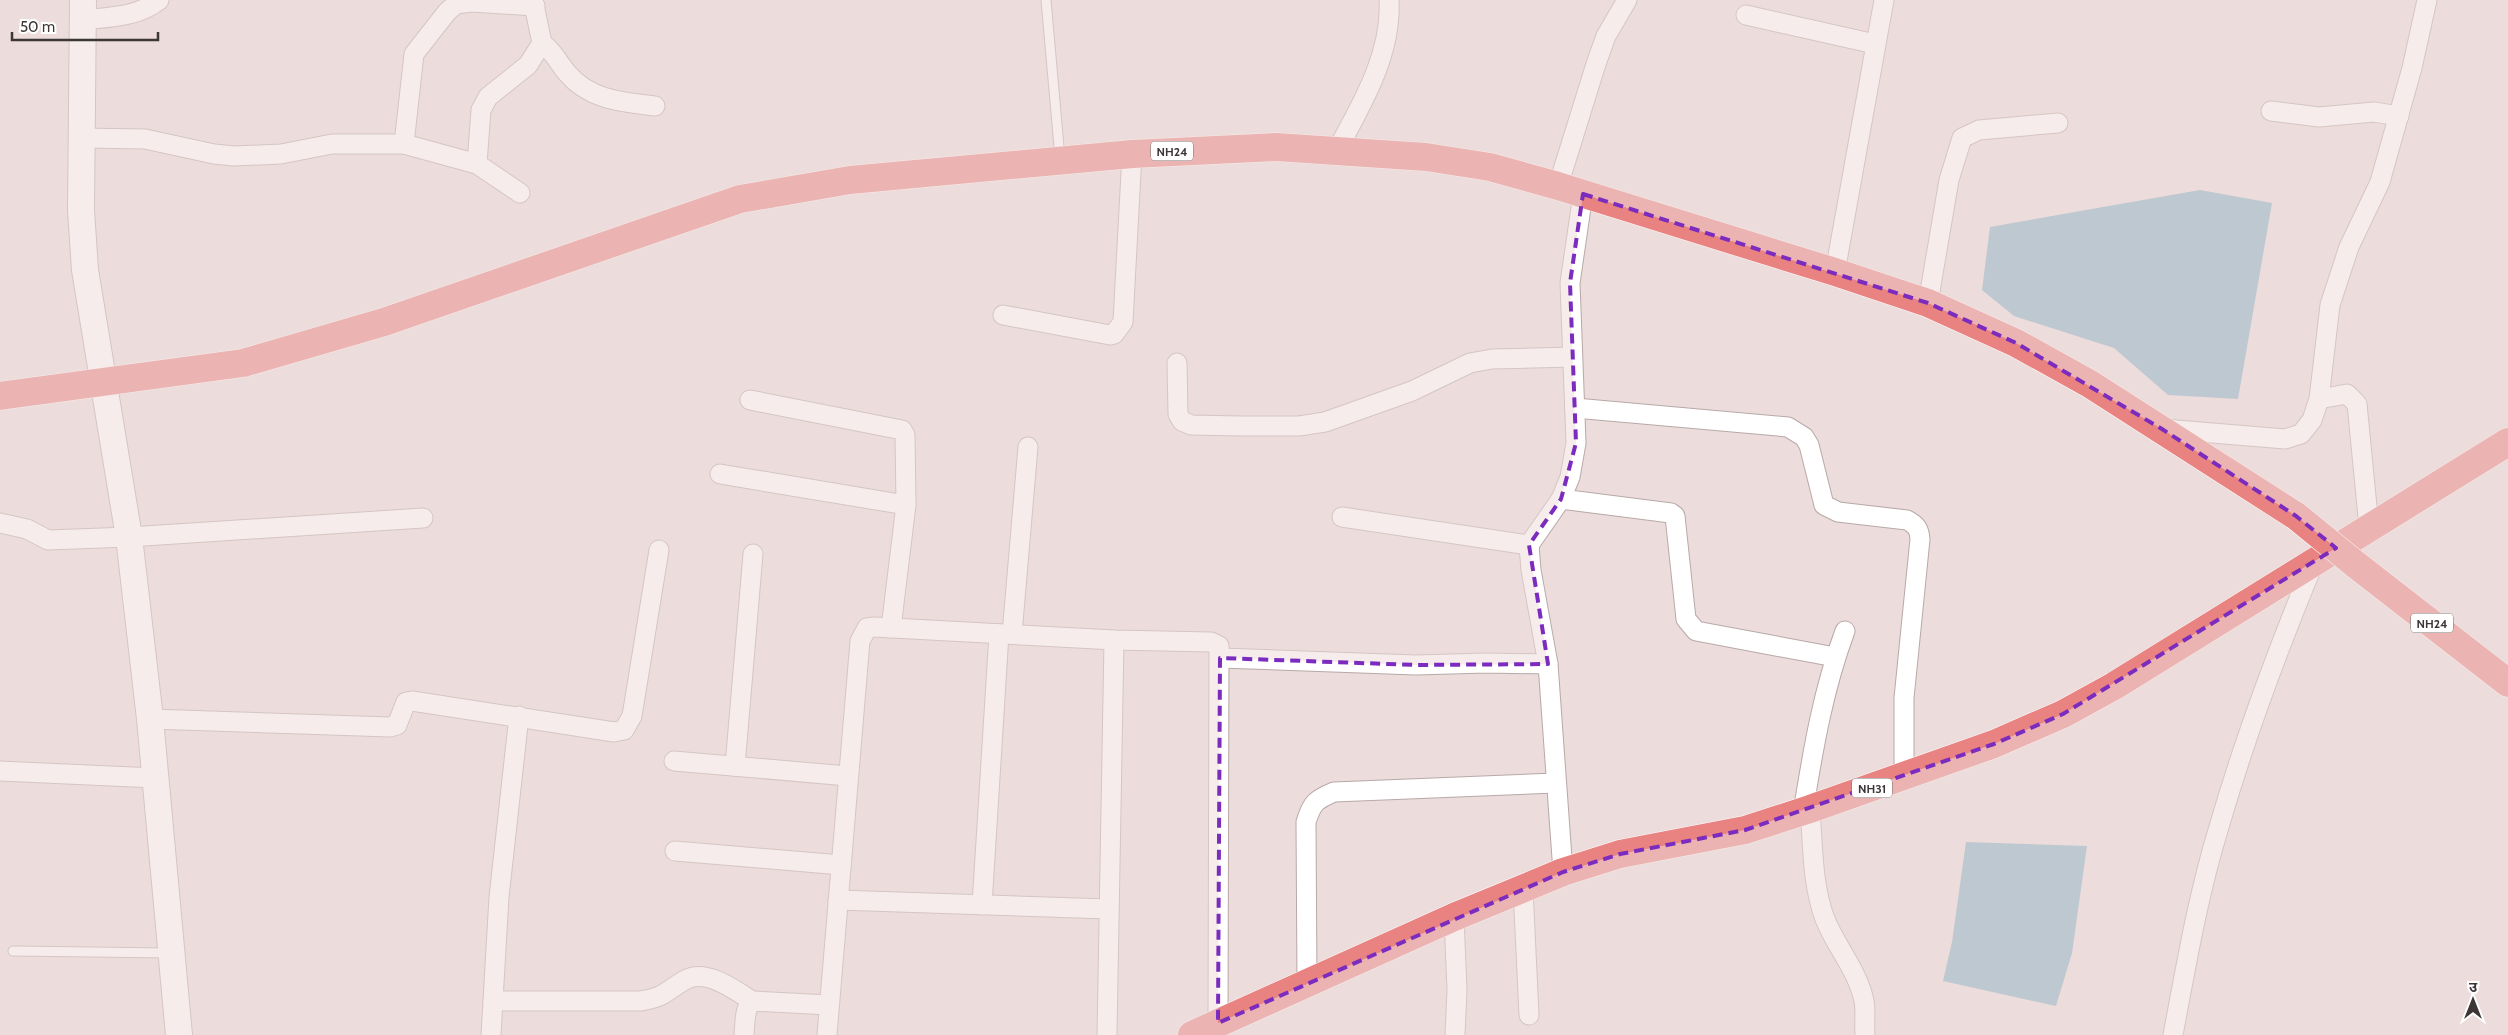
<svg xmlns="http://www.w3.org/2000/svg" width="2508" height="1035" font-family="Cabin,'Noto Sans Devanagari',sans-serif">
  <rect width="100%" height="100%" fill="#ecdcdb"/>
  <g fill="#83afc3">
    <polygon points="2200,190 2272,203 2238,399 2168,395 2114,348 2014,316 1982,290 1990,227"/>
    <polygon points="1966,842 2087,846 2072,953 2056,1006 1943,981 1952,942"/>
  </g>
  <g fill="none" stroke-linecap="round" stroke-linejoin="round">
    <g stroke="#b8a9a8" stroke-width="11">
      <g id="lane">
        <polyline points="1046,0 1060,158"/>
        <polyline points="13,951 170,953"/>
      </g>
    </g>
    <g stroke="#b8a9a8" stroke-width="21">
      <g id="street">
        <polyline points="1746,15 1875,44"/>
        <path d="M83,20c27,-3 55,-3 76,-20"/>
        <path d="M542,43c13,10 15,18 25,30 23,27 54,29 88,33"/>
        <polyline points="2271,111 2319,117 2374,112 2399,116"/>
        <polyline points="81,138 145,139 214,154 234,156 281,154 332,144 404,144 477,164 520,193"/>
        <polyline points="404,144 414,54 447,12 456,4 471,2 535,6"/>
        <path d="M1337,150c25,-46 55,-96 52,-150"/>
        <polyline points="477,164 481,110 488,97 528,65 542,43 533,0"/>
        <polyline points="1558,186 1596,64 1606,36 1627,0"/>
        <polyline points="1835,272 1884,0"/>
        <polyline points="1928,303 1949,180 1962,138 1979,130 2058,123"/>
        <polyline points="1003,315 1110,335 1114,334 1123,322 1132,154"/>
        <polyline points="1177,363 1178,414 1182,421 1191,425 1240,426 1299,426 1325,422 1412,391 1470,363 1492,359 1572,357"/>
        <polyline points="2319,399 2347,394 2357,404 2369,527"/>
        <polyline points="750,400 902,430 905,435 906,505"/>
        <path d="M1575,408l213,19 16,10 5,8 15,60 14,7 69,8c9,5 12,8 13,19l-16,159v79"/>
        <polyline points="2164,429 2285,439 2301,434 2312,420 2319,399 2330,305 2349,247 2380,182 2412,68 2427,0"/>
        <polyline points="720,474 906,505 891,628"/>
        <polyline points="1561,499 1671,513 1675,516 1686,619 1696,631 1835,657"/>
        <polyline points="1342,517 1529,545"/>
        <polyline points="0,523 27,529 48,540 129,537 423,518"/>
        <polyline points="1012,634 1028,447"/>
        <polyline points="1220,658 1416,665 1486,663 1548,664"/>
        <polyline points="150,719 390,727 397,725 406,702 412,701 614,732 624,730 632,716 659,550"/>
        <polyline points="674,761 848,776"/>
        <polyline points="735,766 753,554"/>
        <polyline points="0,771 155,778"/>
        <path d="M1810,809c3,36 2,76 15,110 11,28 33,52 39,82 2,10 0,23 1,34"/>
        <path d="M1803,812c10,-62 20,-122 42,-181"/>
        <polyline points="675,851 841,865"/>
        <polyline points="1563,872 1548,664 1531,570 1529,545 1561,499 1570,477 1576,443 1570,283 1583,194"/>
        <polyline points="1523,888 1529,1015"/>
        <polyline points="838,900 1109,909"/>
        <polyline points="982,905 999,634"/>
        <polyline points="1454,917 1457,990 1455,1035"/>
        <path d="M1307,982l-1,-160c6,-19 9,-22 28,-30l222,-9"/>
        <path d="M493,1001h147c26,-4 24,-9 45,-21 21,-12 50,10 67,21"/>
        <polyline points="491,1035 499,897 519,716"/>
        <path d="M744,1035c1,-10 0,-27 8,-34l77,4"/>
        <polyline points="827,1035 860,641 867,628 874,627 1114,640 1211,642 1219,646 1218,1023"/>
        <polyline points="1107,1035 1114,640"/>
        <path d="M2173,1035c13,-69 25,-140 46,-208 26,-90 59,-178 95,-265"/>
      </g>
    </g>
    <g stroke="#b8a9a8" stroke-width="28">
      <polyline id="secondary" points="83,0 81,210 85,270 129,537 150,719 179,1035"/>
    </g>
    <g stroke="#fff" stroke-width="29">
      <g id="highway">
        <polyline points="0,396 243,363 384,322 740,199 850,180 1132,154 1276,147 1426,157 1490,167 1558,186 1835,272 1928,303 2016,343 2090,384 2296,516"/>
        <polyline points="2355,564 2508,683"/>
        <polyline points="1192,1035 1454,917 1563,872 1620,854 1745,830 1810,809 1994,744 2063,714 2114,686 2508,442"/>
      </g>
    </g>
    <use href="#lane" stroke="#fff" stroke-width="9"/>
    <use href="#street" stroke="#fff" stroke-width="19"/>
    <use href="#secondary" stroke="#fff" stroke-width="26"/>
    <use href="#highway" stroke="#e98381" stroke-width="28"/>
    <g stroke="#fff" stroke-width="29" stroke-linecap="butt">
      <polyline id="highway-bridge" points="2296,516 2355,564"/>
    </g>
    <use href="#highway-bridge" stroke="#e98381" stroke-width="28"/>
  </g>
  <path d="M0 0H2508V1035H0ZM1583,194l345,109 88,40 146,86 134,87 40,32 -273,166 -69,30 -249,86 -125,24 -57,18 -345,151 2,-365 196,7 132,-1 -19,-119 32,-46 15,-56 -6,-160z" fill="#ecdcdb" fill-opacity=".55" fill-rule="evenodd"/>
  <path fill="none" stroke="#7b2cbf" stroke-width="4" stroke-dasharray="10 6" stroke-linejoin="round" d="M1583,194l345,109 88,40 146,86 134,87 40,32 -273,166 -69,30 -249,86 -125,24 -57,18 -345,151 2,-365 196,7 132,-1 -19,-119 32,-46 15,-56 -6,-160z"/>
  <g text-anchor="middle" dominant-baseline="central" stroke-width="4" stroke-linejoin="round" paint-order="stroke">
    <g fill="#fff" stroke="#767272" stroke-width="1">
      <rect x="1151" y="141.5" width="42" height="19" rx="4"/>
      <rect x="2411" y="613.5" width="42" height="19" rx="4"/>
      <rect x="1852" y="778.5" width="40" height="19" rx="4"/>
    </g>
    <g font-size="12" font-weight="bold" fill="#3c3636">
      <text x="1172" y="151">NH24</text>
      <text x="2432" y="623">NH24</text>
      <text x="1872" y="788">NH31</text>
    </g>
  </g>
  <g transform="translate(2473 1000)" stroke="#ffffff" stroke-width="4" paint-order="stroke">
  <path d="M0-4L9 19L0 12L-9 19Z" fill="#3c3636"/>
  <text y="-8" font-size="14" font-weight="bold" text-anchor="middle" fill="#3c3636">उ</text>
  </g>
  <path d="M12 32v8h146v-8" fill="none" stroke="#3c3636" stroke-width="2.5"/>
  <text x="20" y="32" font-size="15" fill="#3c3636" stroke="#ffffff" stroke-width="4" paint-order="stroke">50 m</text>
</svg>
